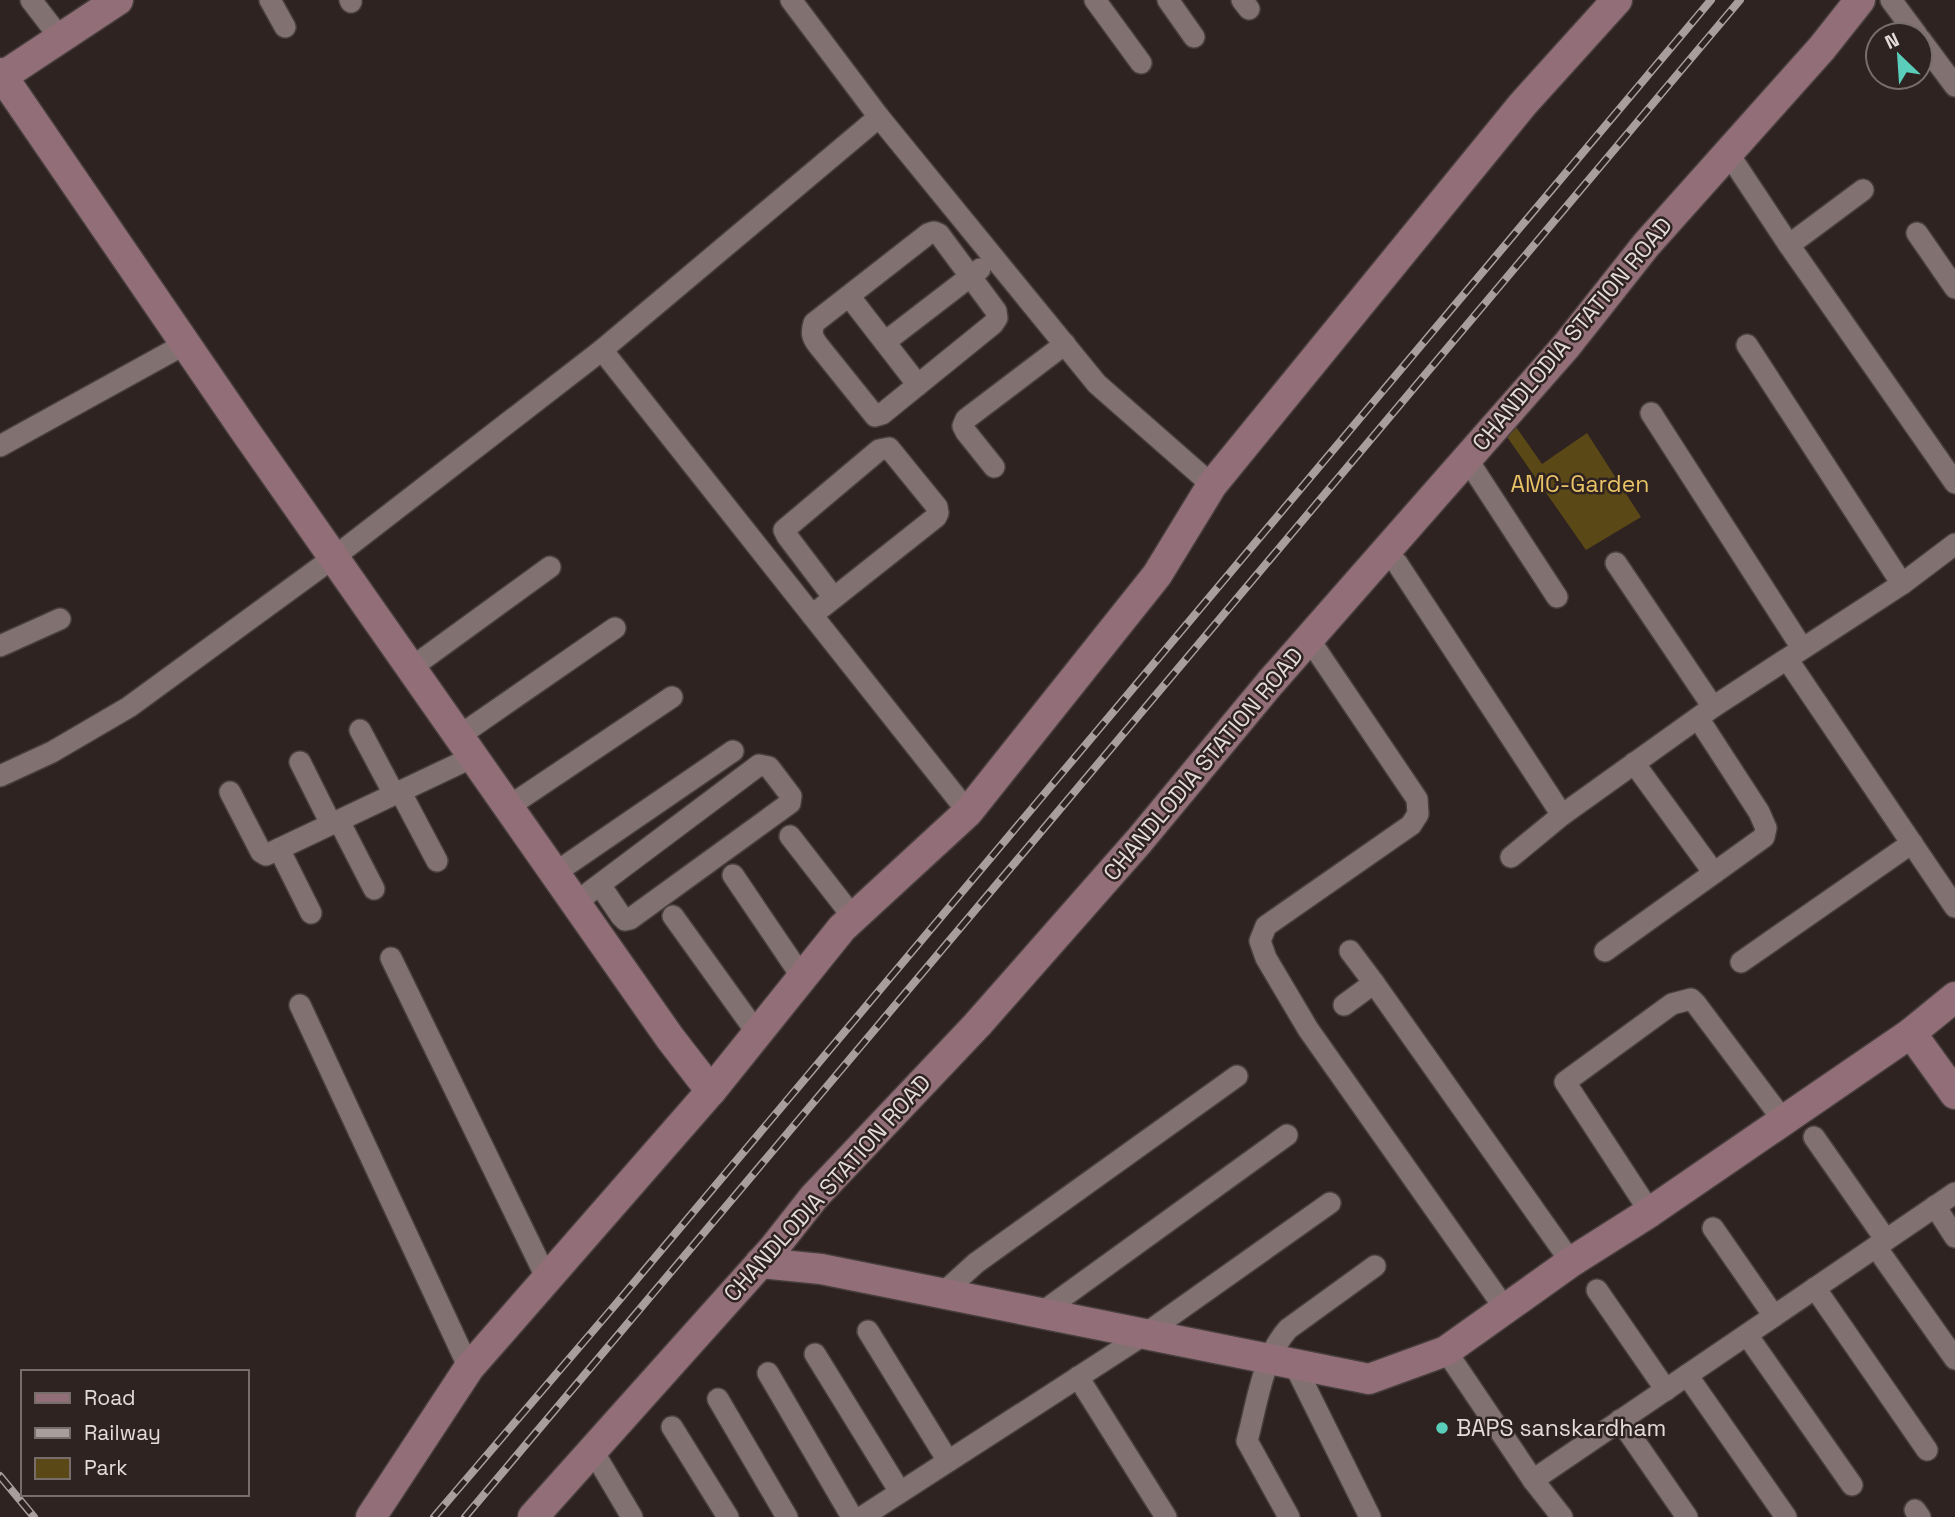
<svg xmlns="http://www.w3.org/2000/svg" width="1955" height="1517" font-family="'Space Grotesk',sans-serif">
  <rect width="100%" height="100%" fill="#2e2321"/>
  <polygon fill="#5b4817" points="1514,424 1542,464 1587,433 1641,517 1586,550 1505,434"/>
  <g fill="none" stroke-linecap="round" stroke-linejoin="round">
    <g stroke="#473e3d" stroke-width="24">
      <g id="street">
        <polyline points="31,0 61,39"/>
        <polyline points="270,0 285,27"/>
        <polyline points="350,0 351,2"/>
        <polyline points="791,0 879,117 1097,384 1212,485"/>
        <polyline points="1095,0 1141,63"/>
        <polyline points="1168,0 1194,37"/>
        <polyline points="1242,0 1249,9"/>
        <polyline points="1891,0 1917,35"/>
        <polyline points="1920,39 1955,86"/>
        <polyline points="1728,153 1789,245 1955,483"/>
        <path d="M934,232l5,2 57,77 1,7 -4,6 -111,90 -7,2 -57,-71c-6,-8 -7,-12 -4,-22l114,-89z"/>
        <polyline points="1917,233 1955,288"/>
        <polyline points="1789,245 1863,190"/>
        <polyline points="849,296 918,385"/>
        <polyline points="885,342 980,269"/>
        <polyline points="1747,345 1902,584"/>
        <polyline points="602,350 968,812"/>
        <polyline points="1651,413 1802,648"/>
        <polyline points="0,446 185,344"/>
        <polyline points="1467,459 1557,597"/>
        <polyline points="994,467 966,432 963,426 966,419 1065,344"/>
        <polyline points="1397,563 1562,815 1713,707 1902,584 1955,544"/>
        <polyline points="1616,563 1713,707"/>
        <polyline points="812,615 825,605 936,517 938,513 937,507 889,448 879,450 784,530 787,536 834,598"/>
        <polyline points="1309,639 1417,799 1418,814 1411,825 1266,926 1260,941 1266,958 1308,1029 1506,1310"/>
        <polyline points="0,646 60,619"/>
        <polyline points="1787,659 1955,907"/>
        <polyline points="411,668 550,567"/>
        <polyline points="1698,718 1759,812 1766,828 1764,837 1714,873"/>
        <polyline points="360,730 394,794"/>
        <polyline points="459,736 615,628"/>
        <polyline points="300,762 331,824"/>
        <polyline points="0,776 52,752 129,707 333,558 602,350 879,117"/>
        <polyline points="400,791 437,861"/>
        <polyline points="230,792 261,852 266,855 473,757"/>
        <polyline points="508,807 672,697"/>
        <polyline points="339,821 374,889"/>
        <polyline points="790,836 853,917"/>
        <polyline points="279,849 311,913"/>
        <polyline points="1511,857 1562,815"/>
        <polyline points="555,873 733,751"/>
        <polyline points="733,875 802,977"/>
        <polyline points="576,903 591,891 759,765 769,767 791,796 790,803 630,919 625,920 621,916 600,885"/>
        <polyline points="673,916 757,1033"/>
        <polyline points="1350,951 1374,983"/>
        <polyline points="1605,951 1714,873 1634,763"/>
        <polyline points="391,958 547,1279"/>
        <polyline points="1741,962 1912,843"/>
        <polyline points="300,1005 469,1368"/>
        <polyline points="1344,1005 1374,983 1571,1262"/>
        <polyline points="1814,1137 1886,1240"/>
        <polyline points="1935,1206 1955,1237"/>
        <polyline points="1650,1212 1565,1082 1672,1004 1691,999 1696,1004 1783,1120"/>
        <polyline points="1713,1228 1774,1316"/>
        <polyline points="1876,1247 1955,1359"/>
        <polyline points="1815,1288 1927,1450"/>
        <polyline points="1597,1290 1666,1390"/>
        <polyline points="943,1293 976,1263 1237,1076"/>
        <polyline points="1041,1313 1287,1135"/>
        <polyline points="868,1331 948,1461"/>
        <polyline points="1747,1335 1852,1485"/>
        <polyline points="1446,1351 1533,1480 1562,1517"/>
        <polyline points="815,1354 900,1492"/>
        <polyline points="1294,1364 1370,1517"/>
        <polyline points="768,1373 852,1517"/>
        <polyline points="1687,1375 1786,1517"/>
        <polyline points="1078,1377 1166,1517"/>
        <polyline points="718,1399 787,1517"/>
        <polyline points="1620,1420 1687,1517"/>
        <polyline points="672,1427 728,1517"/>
        <polyline points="593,1451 632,1517"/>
        <polyline points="1533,1480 1955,1193"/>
        <polyline points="1915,1510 1920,1517"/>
        <polyline points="862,1517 1145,1334 1330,1203"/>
        <path d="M1289,1517l-42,-76c10,-37 15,-83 41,-112l87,-63"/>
      </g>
    </g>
    <g stroke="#473e3d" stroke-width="33">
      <g id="secondary">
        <polyline points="0,73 243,428 670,1038 711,1091 469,1368 371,1517"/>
        <polyline points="0,78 118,0"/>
        <polyline points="1911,1033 1955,1094"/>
        <polyline points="711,1091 842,928 968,812 1157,575 1212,485 1523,104 1617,0"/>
        <polyline points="760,1263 821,1269 1369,1379 1446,1351 1571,1262 1650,1212 1911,1033 1955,997"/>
        <polyline points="533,1517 773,1249 814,1197 977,1025 1139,841 1270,683 1567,345 1646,245 1822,48 1860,0"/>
      </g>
    </g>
    <use href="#street" stroke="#817271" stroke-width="21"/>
    <use href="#secondary" stroke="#926f78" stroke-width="30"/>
    <g stroke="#a79e9d" stroke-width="8">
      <g id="rail">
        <polyline points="0,1476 34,1517"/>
        <polyline points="434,1517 616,1304 1711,0"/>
        <polyline points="465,1517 1740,0"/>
      </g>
    </g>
    <use href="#rail" stroke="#2e2321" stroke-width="5" stroke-dasharray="16" stroke-linecap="butt"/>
  </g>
  <circle fill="#5bcebb" stroke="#2e2321" stroke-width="2.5" cx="1442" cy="1428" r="7"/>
  <g text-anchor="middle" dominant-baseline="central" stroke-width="5" stroke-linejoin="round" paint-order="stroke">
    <g font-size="23" fill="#e4dcdb" stroke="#2e2321">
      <text transform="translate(1572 334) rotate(-50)">CHANDLODIA STATION ROAD</text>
      <text transform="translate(1203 764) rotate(-50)">CHANDLODIA STATION ROAD</text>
      <text transform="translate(827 1188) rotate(-48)">CHANDLODIA STATION ROAD</text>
    </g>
    <g font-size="23" fill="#e9c366" stroke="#2e2321">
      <text x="1580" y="484">AMC-Garden</text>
    </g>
    <g font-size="23" fill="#e4dcdb" stroke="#2e2321" text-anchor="start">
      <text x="1456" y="1428">BAPS sanskardham</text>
    </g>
  </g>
  <rect x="21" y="1370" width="228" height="126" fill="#2e2321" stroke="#776d6b" stroke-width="2"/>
  <rect x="35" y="1393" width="35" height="10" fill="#926f78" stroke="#776d6b" stroke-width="2"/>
  <text x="84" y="1405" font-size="21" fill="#e4dcdb">Road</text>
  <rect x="35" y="1428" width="35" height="10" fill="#a79e9d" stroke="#776d6b" stroke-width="2"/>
  <text x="84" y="1440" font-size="21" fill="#e4dcdb">Railway</text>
  <rect x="35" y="1458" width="35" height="21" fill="#5b4817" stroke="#776d6b" stroke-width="2"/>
  <text x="84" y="1475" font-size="21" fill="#e4dcdb">Park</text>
  <g transform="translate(1899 56) rotate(335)"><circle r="33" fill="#2e2321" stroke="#776d6b" stroke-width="2"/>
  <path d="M0-5L12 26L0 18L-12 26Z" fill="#5bcebb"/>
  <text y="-10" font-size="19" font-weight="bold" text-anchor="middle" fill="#e4dcdb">N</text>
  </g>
</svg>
